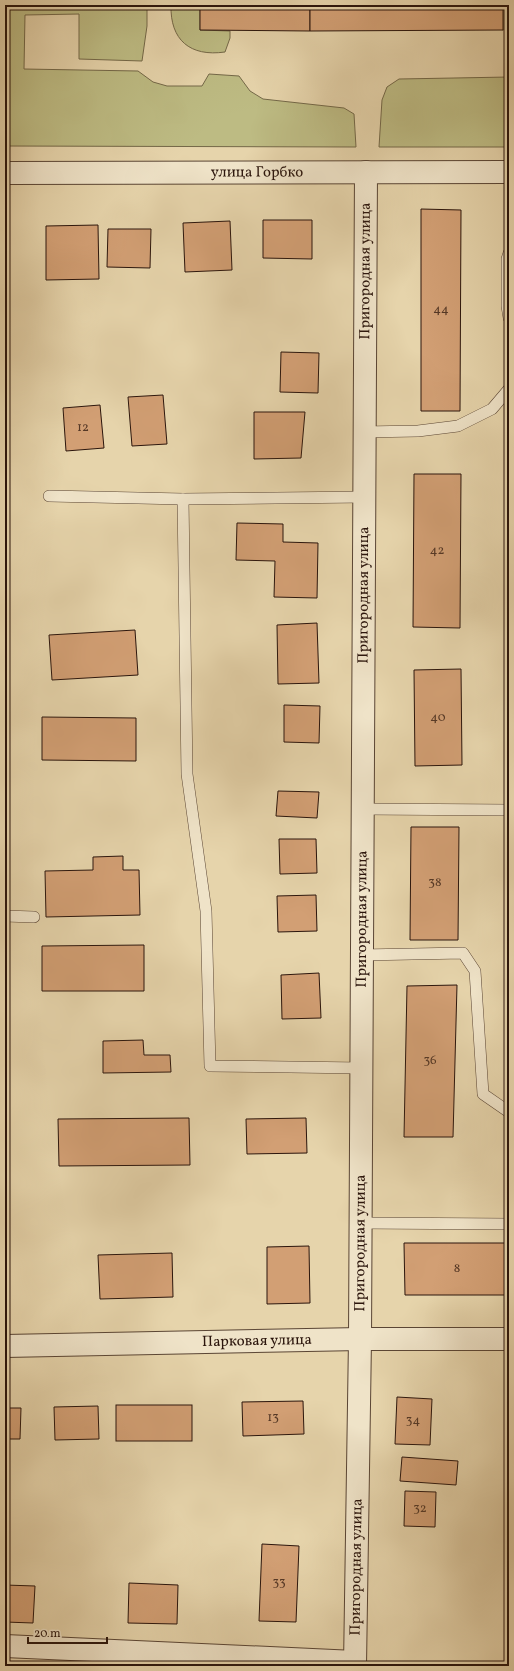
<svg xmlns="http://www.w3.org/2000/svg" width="514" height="1671" font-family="Vollkorn,serif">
  <rect width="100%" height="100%" fill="#e6d4ab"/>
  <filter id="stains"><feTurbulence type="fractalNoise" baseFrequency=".005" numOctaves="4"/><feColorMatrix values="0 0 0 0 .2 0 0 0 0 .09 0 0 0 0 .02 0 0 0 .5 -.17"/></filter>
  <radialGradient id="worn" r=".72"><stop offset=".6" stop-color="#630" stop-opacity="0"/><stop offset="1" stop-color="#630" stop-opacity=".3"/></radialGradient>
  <g fill="#bdbb83" stroke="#746848">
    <polygon points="5,5 147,5 147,26 142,61 79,59 79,14 25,15 24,69 138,71 153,82 167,86 202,86 209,74 239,76 250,91 263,99 344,108 354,114 356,147 5,146"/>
    <path d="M171,5h29v25l30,1v7l-5,14c-35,5 -55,-12 -54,-47z"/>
    <rect x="503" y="5" width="6" height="25"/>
    <polygon points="509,77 509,147 379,147 382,100 387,87 399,79"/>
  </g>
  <g fill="#d29f74" stroke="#2b150c">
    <polygon points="200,5 310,5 310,31 200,30"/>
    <polygon points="310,5 503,5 503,30 310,31"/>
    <polygon points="421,209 461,210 460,411 421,411"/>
    <polygon points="263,220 312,220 312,259 263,258"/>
    <polygon points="230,221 232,270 185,272 183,223"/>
    <polygon points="98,225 99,279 46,280 46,226"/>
    <polygon points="108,229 151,229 150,268 107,267"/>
    <polygon points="281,352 319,353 318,393 280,392"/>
    <polygon points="163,395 167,444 132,446 128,397"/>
    <polygon points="100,405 104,448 66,451 63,408"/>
    <polygon points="254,412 305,412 301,458 254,459"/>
    <polygon points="414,474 461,474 460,628 413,627"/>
    <polygon points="237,523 283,524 283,542 318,543 317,598 274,597 275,561 236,560"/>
    <polygon points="317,623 319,683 278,684 277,625"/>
    <polygon points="135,630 138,675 52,680 49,635"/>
    <polygon points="461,669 462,765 415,766 414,670"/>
    <polygon points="284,705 320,706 319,743 284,742"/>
    <polygon points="42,717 136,718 136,761 42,760"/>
    <polygon points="278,791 319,792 317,818 276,816"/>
    <polygon points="411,827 459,827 458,940 410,940"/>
    <polygon points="279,839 316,839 317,873 280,874"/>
    <polygon points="123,856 123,870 139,870 140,915 46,917 45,871 93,870 93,857"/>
    <polygon points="316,895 317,931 278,932 277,896"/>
    <polygon points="144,945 144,991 42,991 42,946"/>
    <polygon points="319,973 321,1018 282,1019 281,975"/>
    <polygon points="457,985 453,1137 404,1137 407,986"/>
    <polygon points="143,1040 144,1055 170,1055 171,1072 103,1073 103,1041"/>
    <polygon points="189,1118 190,1165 59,1166 58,1119"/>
    <polygon points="306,1118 307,1153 247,1154 246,1119"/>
    <polygon points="404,1243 509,1243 509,1295 405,1295"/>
    <polygon points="309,1246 310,1303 267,1304 267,1247"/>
    <polygon points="172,1253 173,1297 100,1299 98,1255"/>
    <rect x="5" y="1256" width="3" height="42"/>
    <polygon points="397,1397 432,1399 430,1445 395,1444"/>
    <polygon points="303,1401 304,1434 243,1436 242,1402"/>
    <rect x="116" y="1405" width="76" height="36"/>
    <polygon points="98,1406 99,1439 55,1440 54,1407"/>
    <polygon points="5,1408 21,1408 20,1439 5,1439"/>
    <polygon points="402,1457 458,1461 456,1485 400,1481"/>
    <polygon points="405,1491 436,1492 435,1527 404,1526"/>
    <polygon points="262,1544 299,1546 296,1622 259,1621"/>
    <polygon points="129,1583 178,1585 177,1624 128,1623"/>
    <polygon points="5,1585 35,1586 33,1623 5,1622"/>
  </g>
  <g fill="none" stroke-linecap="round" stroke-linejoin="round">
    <g stroke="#5a4534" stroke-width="12">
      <g id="lane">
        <polyline points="509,253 507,259 507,306 509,318"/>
        <polyline points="364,432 418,431 458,426 492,409 509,389"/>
        <polyline points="49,496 183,499 364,497"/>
        <polyline points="183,499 187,774 206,911 210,1066 361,1068"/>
        <polyline points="362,809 509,810"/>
        <polyline points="5,916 34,917"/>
        <polyline points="362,955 463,953 475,971 483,1094 509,1112"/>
        <polyline points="360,1223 509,1224"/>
      </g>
    </g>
    <g stroke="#5a4534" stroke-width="24">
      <g id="street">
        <path id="s1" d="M5,173l504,-1"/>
        <path id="s2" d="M5,1346l355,-7h149"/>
        <polyline points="5,1646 355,1662"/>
        <path id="s3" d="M355,1666l5,-327 6,-1167"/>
      </g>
    </g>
    <use href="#lane" stroke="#efe3c8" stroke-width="11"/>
    <use href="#street" stroke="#efe3c8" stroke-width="22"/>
  </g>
  <g text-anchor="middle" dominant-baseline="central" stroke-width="4" stroke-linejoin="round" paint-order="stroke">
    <g font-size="13" fill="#553826">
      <text x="441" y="310">44</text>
      <text x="83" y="428">12</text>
      <text x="437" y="551">42</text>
      <text x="438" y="718">40</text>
      <text x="435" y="883">38</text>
      <text x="430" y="1061">36</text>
      <text x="457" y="1269">8</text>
      <text x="273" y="1418">13</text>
      <text x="413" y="1421">34</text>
      <text x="420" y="1509">32</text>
      <text x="279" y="1583">33</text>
    </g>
    <g font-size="15" fill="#2b150c" stroke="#efe3c8">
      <text stroke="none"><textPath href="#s1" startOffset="252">улица Горбко</textPath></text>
      <text stroke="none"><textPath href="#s3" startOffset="1395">Пригородная улица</textPath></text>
      <text stroke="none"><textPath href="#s3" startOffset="1071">Пригородная улица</textPath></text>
      <text stroke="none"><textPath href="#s3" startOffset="747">Пригородная улица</textPath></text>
      <text stroke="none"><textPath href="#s3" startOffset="423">Пригородная улица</textPath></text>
      <text stroke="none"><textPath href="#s2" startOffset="252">Парковая улица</textPath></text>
      <text stroke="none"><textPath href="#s3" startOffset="99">Пригородная улица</textPath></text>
    </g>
  </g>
  <rect width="514" height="1671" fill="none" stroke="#e6d4ab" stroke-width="20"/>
  <rect x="6" y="6" width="502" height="1659" fill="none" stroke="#2b150c" stroke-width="2"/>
  <rect x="10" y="10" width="494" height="1651" fill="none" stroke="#2b150c"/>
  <path d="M28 1637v6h79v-6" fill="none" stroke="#2b150c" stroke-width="2"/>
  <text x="34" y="1637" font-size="12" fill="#2b150c" stroke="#efe3c8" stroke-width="3" paint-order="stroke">20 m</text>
  <rect width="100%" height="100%" filter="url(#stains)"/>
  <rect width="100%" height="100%" fill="url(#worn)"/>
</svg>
